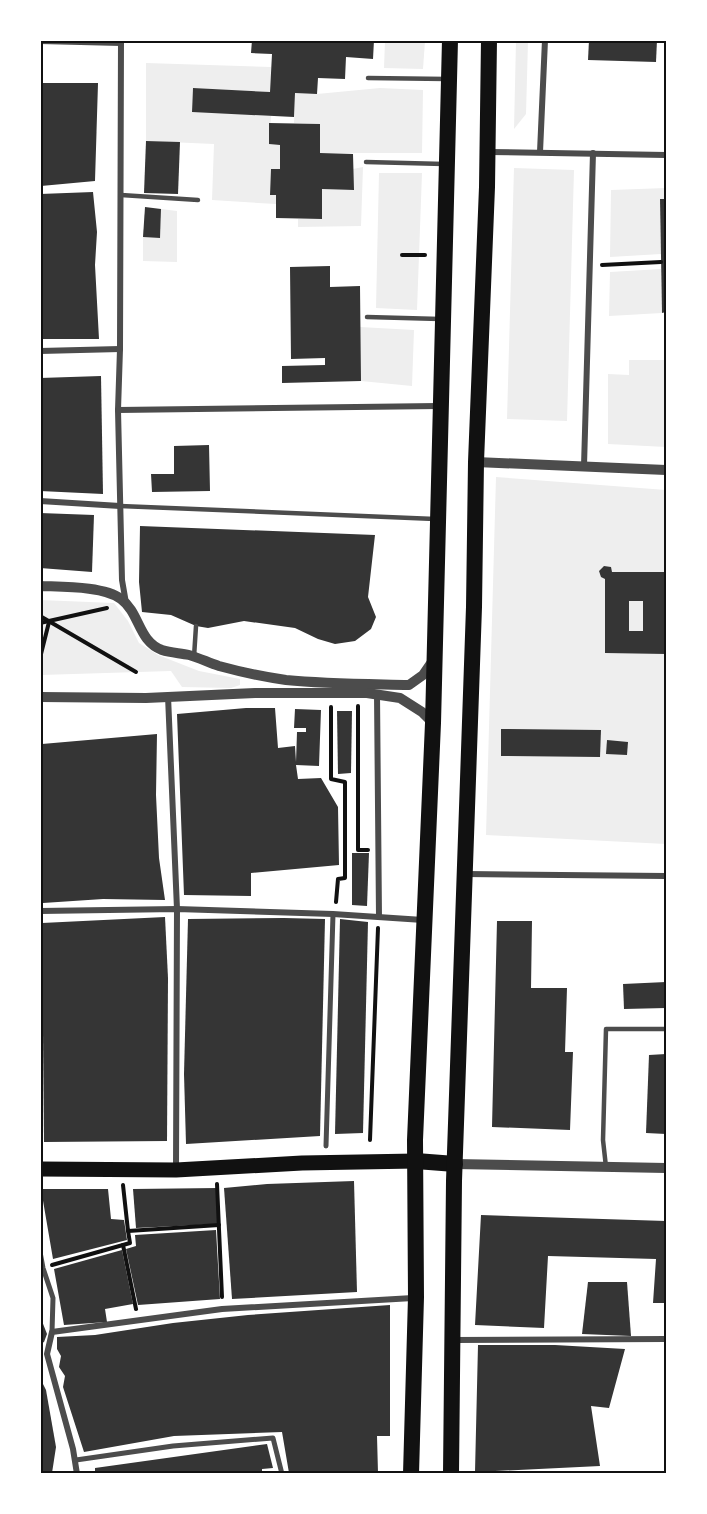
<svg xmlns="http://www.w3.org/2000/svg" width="707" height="1514" font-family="Mulish,sans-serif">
  <rect width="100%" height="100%" fill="#fff"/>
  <g fill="#eee">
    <polygon points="385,41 425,41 423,69 384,68"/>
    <polygon points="516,41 528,41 526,114 514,129"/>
    <polygon points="146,63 271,67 270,92 193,88 192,111 271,116 269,144 280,145 280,169 271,169 270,194 276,195 276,204 212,200 214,144 146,141"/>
    <polygon points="380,88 423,90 422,153 320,153 320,124 294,123 295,93 317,94"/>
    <polygon points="363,167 361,226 298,227 298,219 322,219 322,189 353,190 353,169"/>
    <polygon points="514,168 574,170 567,421 507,419"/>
    <polygon points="379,173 422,173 417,310 376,308"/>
    <polygon points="666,188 666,199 660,200 661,254 610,257 611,190"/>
    <polygon points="161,209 177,211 177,262 143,261 143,237 160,238"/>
    <polygon points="661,269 662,313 609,316 610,272"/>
    <polygon points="360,327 414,330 412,386 361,381"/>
    <polygon points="629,360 666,360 666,447 608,444 608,374 629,375"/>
    <polygon points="496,477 666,490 666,844 486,835"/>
    <polygon points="40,600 114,603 128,621 139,643 158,655 199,671 240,679 240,685 231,688 182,687 171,671 41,675"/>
  </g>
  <g fill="#353535" fill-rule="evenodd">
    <polygon points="252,40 374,40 373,59 346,57 345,79 318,78 317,94 295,93 294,117 192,112 193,88 270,92 272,54 251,53"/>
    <polygon points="589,40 657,40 656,62 588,60"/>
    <polygon points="40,83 98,83 95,181 41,186"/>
    <polygon points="269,123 320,124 320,153 353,154 354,190 322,189 322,219 276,218 276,195 270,195 271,169 280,169 280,145 269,144"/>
    <polygon points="146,141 180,142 178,194 144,193"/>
    <polygon points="93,192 97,232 95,265 99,339 40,339 40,194"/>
    <polygon points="660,199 666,199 666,312 662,313"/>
    <polygon points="145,207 161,209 160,238 143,237"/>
    <polygon points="330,266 330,287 360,286 361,381 282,383 282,366 325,365 325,358 291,359 290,267"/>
    <polygon points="101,376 103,494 40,491 40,378"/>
    <polygon points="209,445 210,491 152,492 151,474 174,474 174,446"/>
    <polygon points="40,513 94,515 92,572 40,568"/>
    <polygon points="140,526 375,535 368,597 376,617 371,629 355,641 335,644 318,639 295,628 244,621 208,628 196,626 171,615 142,612 139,582"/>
    <path d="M604,566l7,1 1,5h54v82l-61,-1v-74l-4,-2 -2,-6zM629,601h14v30h-14z"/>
    <polygon points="246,708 275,708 278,748 295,746 296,762 297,732 306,732 306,728 294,728 295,709 321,710 319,766 296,765 298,779 321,778 338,807 339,865 251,873 251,896 184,895 177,714"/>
    <polygon points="337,711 352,711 351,773 338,774"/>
    <polygon points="501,729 601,730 600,757 501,756"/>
    <polygon points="157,734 156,795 159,858 165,900 103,899 43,903 40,900 42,744"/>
    <polygon points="607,740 628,742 627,755 606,754"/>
    <polygon points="352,853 369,853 367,906 352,905"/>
    <polygon points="165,917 168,978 167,1141 44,1142 42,923"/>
    <polygon points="284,918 325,919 320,1136 186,1144 184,1074 188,919"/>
    <polygon points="340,919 368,922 363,1133 335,1134"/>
    <polygon points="497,921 532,921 531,988 567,988 565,1052 573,1052 570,1130 492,1127"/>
    <polygon points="666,982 666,1008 624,1009 623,984"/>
    <polygon points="666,1054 666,1134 646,1133 649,1055"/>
    <polygon points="354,1181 357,1292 232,1299 224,1188 267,1184"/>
    <polygon points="218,1188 217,1224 136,1228 133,1189"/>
    <polygon points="41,1189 108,1189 111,1219 124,1220 127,1240 53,1259"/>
    <polygon points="481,1215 666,1221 666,1303 653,1303 656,1259 548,1256 544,1328 475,1325"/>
    <polygon points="216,1230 220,1299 138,1305 126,1249 136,1246 135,1235"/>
    <polygon points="122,1250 133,1304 105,1309 107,1322 64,1325 54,1269"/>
    <polygon points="588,1282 627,1282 631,1336 582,1334"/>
    <polygon points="390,1305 390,1436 377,1436 378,1473 289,1473 282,1432 174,1436 84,1452 63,1387 65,1376 59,1367 61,1356 57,1349 57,1337 95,1335 173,1323 248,1315"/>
    <polygon points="40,1316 47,1334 44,1342 40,1344"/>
    <polygon points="478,1345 555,1345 625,1349 609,1408 591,1406 600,1466 475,1472"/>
    <polygon points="40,1378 46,1390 56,1447 52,1473 40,1473"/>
    <polygon points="267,1444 273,1468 262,1469 262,1473 95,1473 95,1468"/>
  </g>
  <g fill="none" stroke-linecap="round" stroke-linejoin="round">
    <g stroke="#111" stroke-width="4">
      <polyline points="402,255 425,255"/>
      <polyline points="602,265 661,262"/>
      <polyline points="40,616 136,672"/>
      <polyline points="40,623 107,608"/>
      <polyline points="40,658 49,622"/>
      <polyline points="358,706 358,850 368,850"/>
      <polyline points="331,707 331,779 345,782 345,878 338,879 336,902"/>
      <polyline points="370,1140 378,928"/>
      <polyline points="217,1184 222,1297"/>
      <polyline points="123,1185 128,1231 219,1225"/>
      <polyline points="123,1245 136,1309"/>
      <polyline points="52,1265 130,1243 128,1231"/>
    </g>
    <g stroke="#4c4c4c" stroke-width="4.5">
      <polyline points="368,78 447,79"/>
      <polyline points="366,162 444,164"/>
      <polyline points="121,195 198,200"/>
      <polyline points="367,317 440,319"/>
      <polyline points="120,506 435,519"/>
      <polyline points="194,657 196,626"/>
      <polyline points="606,1167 603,1140 606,1029 666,1029"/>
    </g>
    <g stroke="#4c4c4c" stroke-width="5">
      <polyline points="326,1146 333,914"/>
      <polyline points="40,1252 43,1268 53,1298 52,1332"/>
      <polyline points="76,1460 173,1446 273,1438 282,1474"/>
    </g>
    <g stroke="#4c4c4c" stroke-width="6">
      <polyline points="121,40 120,349 118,410 122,580 126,603"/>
      <polyline points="40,41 121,43"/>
      <polyline points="488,152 666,155"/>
      <polyline points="540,152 545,40"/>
      <polyline points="40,351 120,349"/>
      <polyline points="118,410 438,406"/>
      <polyline points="584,466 593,153"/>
      <polyline points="40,501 120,506"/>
      <polyline points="377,694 379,917"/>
      <polyline points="168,696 177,909 176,1169"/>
      <polyline points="466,874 666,876"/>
      <polyline points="40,911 177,909 333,914 423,920"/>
      <polyline points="454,1340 666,1339"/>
      <polyline points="77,1474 73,1449 47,1354 52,1332 222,1309 413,1298"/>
    </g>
    <g stroke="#4c4c4c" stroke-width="10">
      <polyline points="476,462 666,470"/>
      <path d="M40,586c21,1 64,0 81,13 19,14 17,42 41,51 9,3 19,3 27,5 11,3 20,8 30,11 22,6 45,11 67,14 41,4 83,4 123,5l14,-10 11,-16"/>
      <polyline points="40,697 146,698 255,693 367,693 400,698 422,712 433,723"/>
      <polyline points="455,1164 666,1168"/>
    </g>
    <polyline stroke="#111" stroke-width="15" points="40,1169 176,1170 302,1163 416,1161"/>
    <g stroke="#111" stroke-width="16">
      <polyline points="416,1161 455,1164"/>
      <polyline points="411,1474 416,1297 415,1140 433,723 450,40"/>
      <polyline points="451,1474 454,1181 474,607 476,462 487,187 489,40"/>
    </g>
  </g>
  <rect width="707" height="1514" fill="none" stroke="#ffffff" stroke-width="84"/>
  <rect x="42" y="42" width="623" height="1430" fill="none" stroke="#111" stroke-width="2"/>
</svg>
